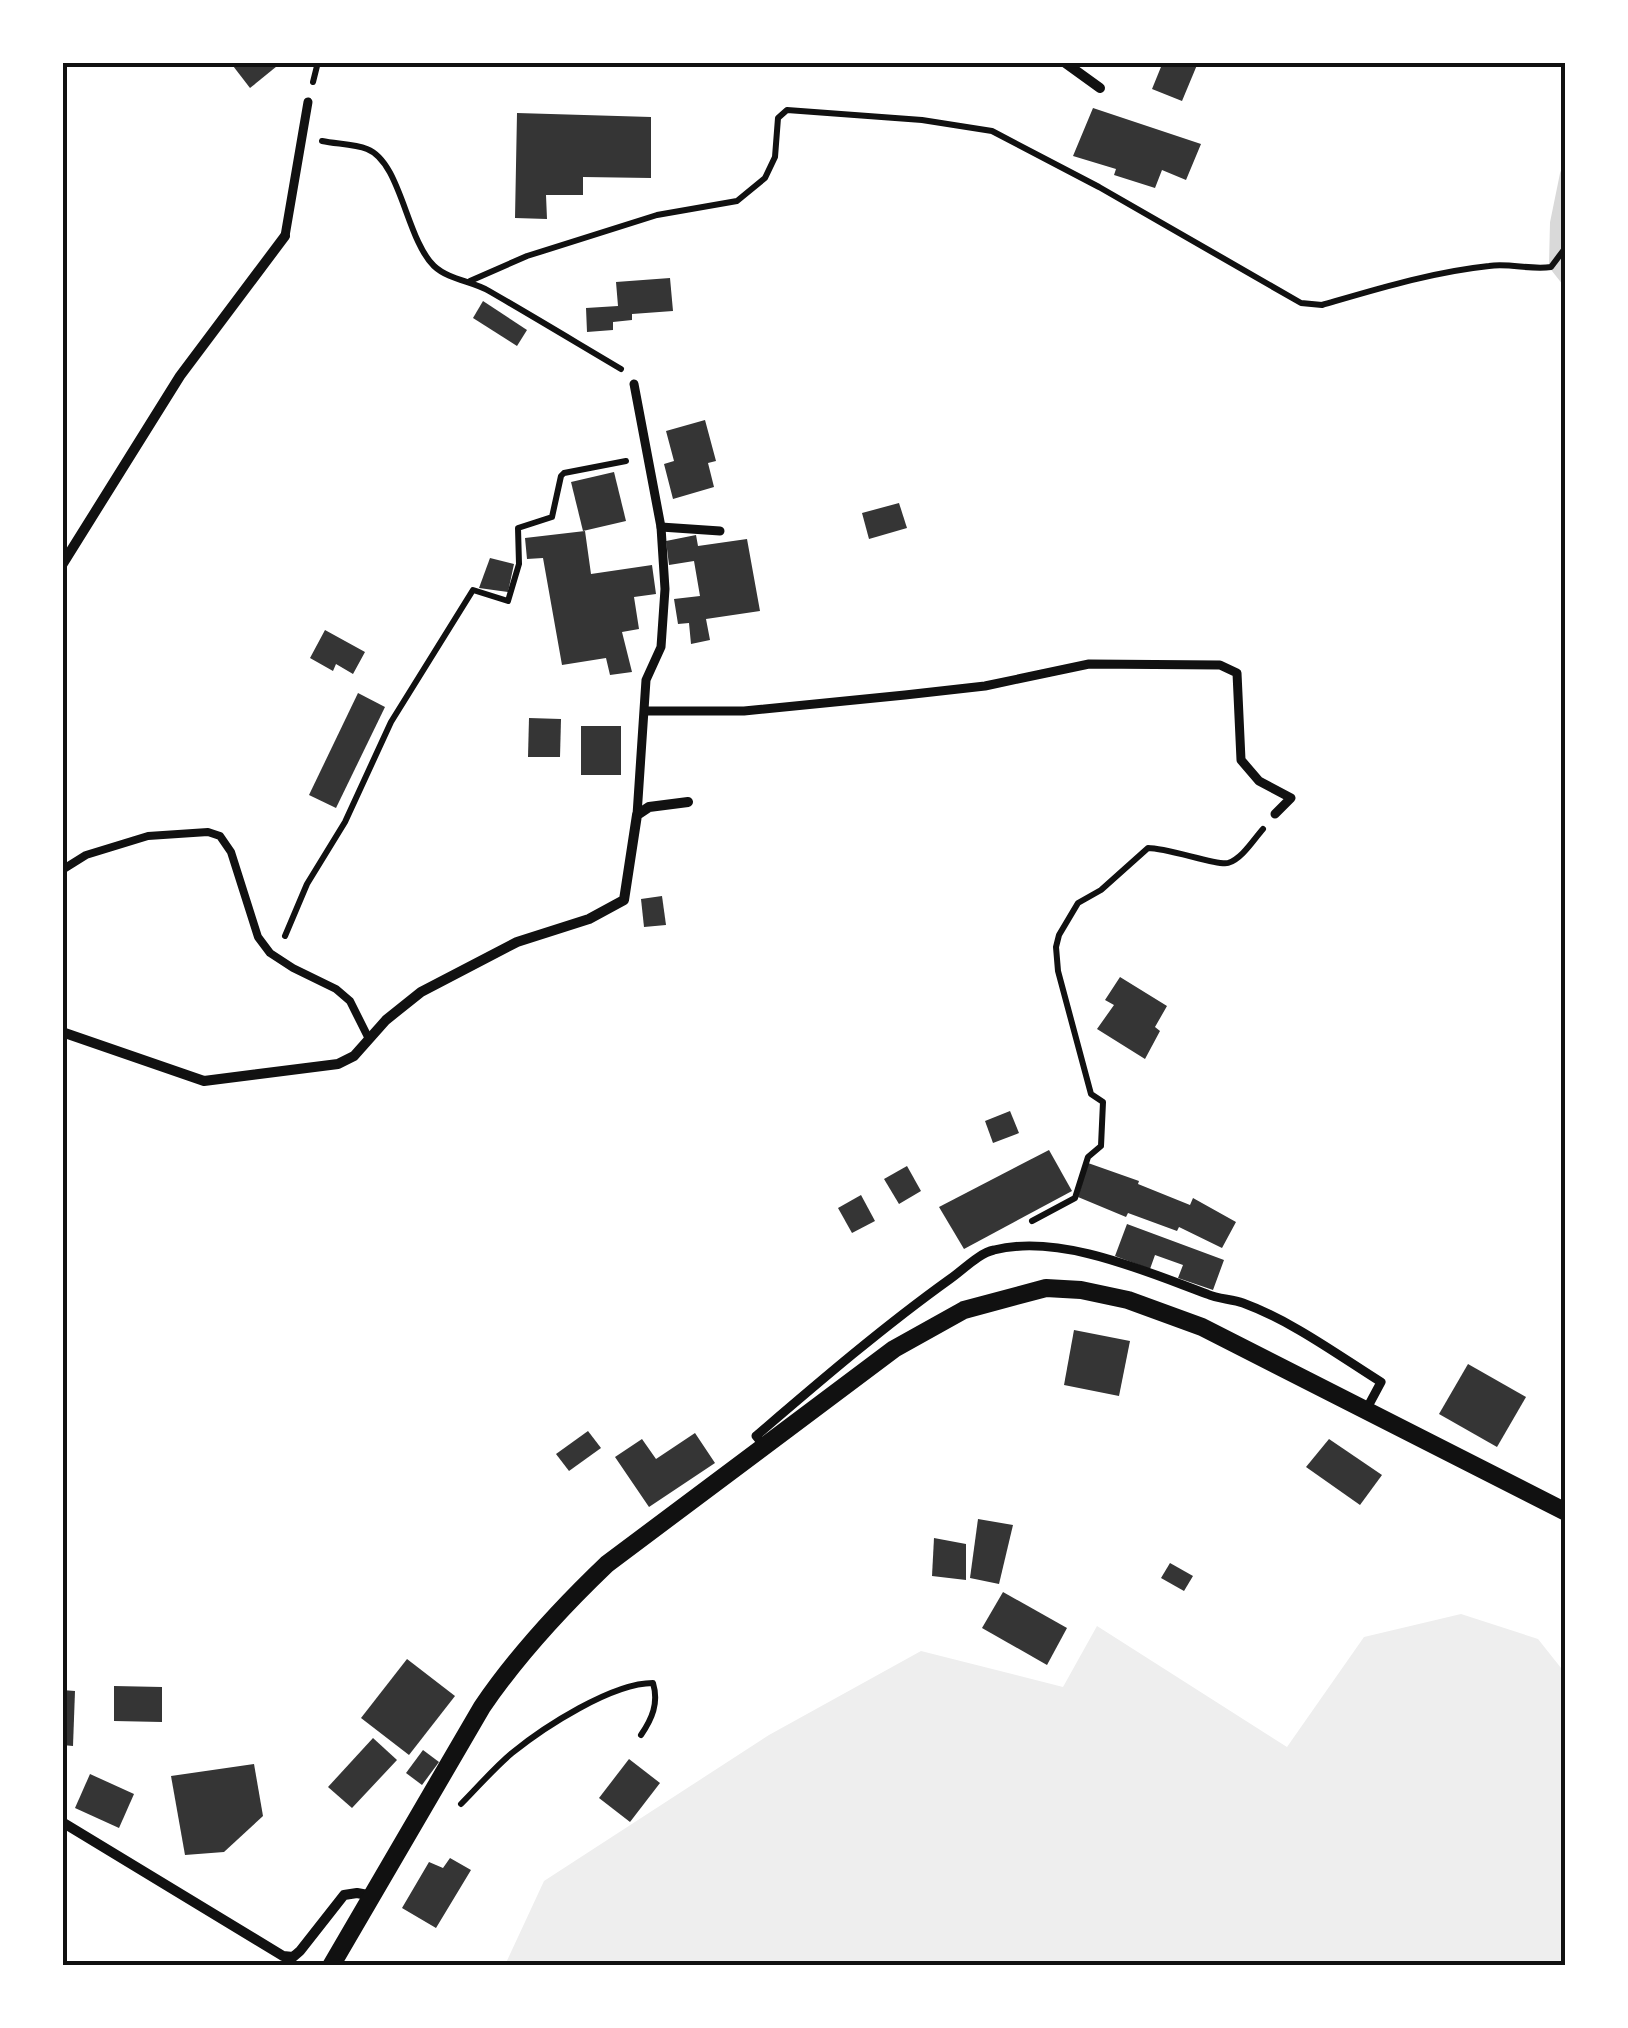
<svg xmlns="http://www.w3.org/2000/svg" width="1628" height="2028" font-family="'Libre Baskerville',serif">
  <rect width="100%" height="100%" fill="#fff"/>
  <polygon fill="#eee" points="1461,1614 1538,1639 1565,1673 1565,1965 505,1965 544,1881 769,1735 921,1651 1063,1687 1097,1626 1287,1747 1364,1637"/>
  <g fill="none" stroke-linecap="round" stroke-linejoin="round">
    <polyline stroke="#d9d9d9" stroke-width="12" points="1566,174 1556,223 1555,265 1566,279"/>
  </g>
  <g fill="#353535">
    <polygon points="230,62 282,62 250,88"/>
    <polygon points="1163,62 1197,65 1182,101 1152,89"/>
    <polygon points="1093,108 1201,144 1186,180 1162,170 1155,188 1114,175 1116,169 1073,156"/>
    <polygon points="517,113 651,117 651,178 583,177 583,195 546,195 547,219 515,218"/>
    <polygon points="670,278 673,311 632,314 632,320 613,322 613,330 587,332 586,308 618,306 616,282"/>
    <polygon points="483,301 527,330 517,346 473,318"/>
    <polygon points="705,420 716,461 708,463 714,487 673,499 664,464 674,461 666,431"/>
    <polygon points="614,472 626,521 583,531 571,482"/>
    <polygon points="899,503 907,528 869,539 862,513"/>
    <polygon points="585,531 591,574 652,565 656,594 634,597 639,629 622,632 632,672 610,675 606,658 562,665 543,558 527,559 525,538"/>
    <polygon points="696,535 698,546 747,539 760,611 706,619 710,640 691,644 689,623 678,624 674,599 700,596 694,561 669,565 666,541"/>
    <polygon points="490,558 514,564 508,592 479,588"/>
    <polygon points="325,630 365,652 353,674 336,664 333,671 310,658"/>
    <polygon points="358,693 385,707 336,808 309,795"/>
    <polygon points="529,718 561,719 560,757 528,757"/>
    <rect x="581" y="726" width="40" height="49"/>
    <polygon points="662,896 666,925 644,927 641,899"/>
    <polygon points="1120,977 1167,1006 1155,1027 1160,1031 1145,1059 1097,1029 1114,1005 1105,1000"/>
    <polygon points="1010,1111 1019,1133 993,1143 985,1121"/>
    <polygon points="1049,1150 1072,1191 964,1249 939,1207"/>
    <polygon points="1088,1163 1139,1181 1138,1184 1190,1205 1193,1198 1236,1222 1222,1248 1179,1227 1177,1231 1128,1213 1126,1217 1078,1197"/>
    <polygon points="907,1166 921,1191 899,1204 884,1179"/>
    <polygon points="861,1195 875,1221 852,1233 838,1208"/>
    <polygon points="1127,1224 1224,1260 1213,1290 1178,1278 1183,1265 1155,1255 1150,1269 1115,1256"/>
    <polygon points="1074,1330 1130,1341 1119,1396 1064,1385"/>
    <polygon points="1468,1364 1526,1397 1497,1447 1439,1414"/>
    <polygon points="588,1431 601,1448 569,1471 556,1454"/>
    <polygon points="695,1433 715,1463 649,1507 615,1457 642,1439 656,1459"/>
    <polygon points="1329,1439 1382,1475 1360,1505 1306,1467"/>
    <polygon points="978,1519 1013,1525 999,1584 970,1578"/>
    <polygon points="934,1538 966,1544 966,1580 932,1576"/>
    <polygon points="1170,1563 1193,1576 1184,1591 1161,1578"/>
    <polygon points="1003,1592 1067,1628 1047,1665 982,1628"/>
    <polygon points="407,1659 455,1696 409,1755 361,1718"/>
    <polygon points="114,1686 162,1687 162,1722 114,1721"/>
    <polygon points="62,1690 75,1691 73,1746 62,1745"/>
    <polygon points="373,1738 397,1760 352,1808 328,1787"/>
    <polygon points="423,1750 439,1762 422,1785 406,1773"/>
    <polygon points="629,1759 660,1783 630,1822 599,1798"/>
    <polygon points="254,1764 263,1816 224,1852 185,1855 171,1776"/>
    <polygon points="90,1774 134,1794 119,1828 75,1808"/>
    <polygon points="450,1858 471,1870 436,1928 402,1908 429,1862 443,1868"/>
  </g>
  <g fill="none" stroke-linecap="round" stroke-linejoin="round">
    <g stroke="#111" stroke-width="6">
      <polyline points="313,82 318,62"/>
      <path d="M322,141c14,3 32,3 45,8 34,13 39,90 67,117 15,14 38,15 55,25 45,26 88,52 132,78"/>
      <path d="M470,281l57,-25 130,-41 80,-14 28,-23 10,-21 3,-39 9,-8 135,10 70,11 107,56 202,116 21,2c55,-16 110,-33 167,-39 21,-3 41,4 62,1l15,-20"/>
      <polyline points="285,936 307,884 345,822 391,722 473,590 508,601 519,564 518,528 552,517 561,476 564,473 626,461"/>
      <path d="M1032,1221l43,-23 13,-41 13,-11 2,-44 -12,-8 -33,-123 -2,-24 3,-12 19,-32 23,-13 47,-42c20,0 70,18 80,15 14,-4 26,-24 35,-34"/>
      <path d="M461,1804c17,-17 33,-36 51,-51 32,-26 100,-70 141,-70 6,20 -1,36 -12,52"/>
    </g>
    <polyline stroke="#111" stroke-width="8" points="62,870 86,855 148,836 208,832 220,836 231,852 258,937 270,953 293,968 336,989 350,1001 369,1039"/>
    <g stroke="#111" stroke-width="9">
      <polyline points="285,236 308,102"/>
      <polyline points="634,384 661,527 665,589 661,647 646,680 637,815"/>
      <polyline points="661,527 720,531"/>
      <polyline points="645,711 744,711 905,695 985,686 1089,664 1220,665 1237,673 1241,760 1259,781 1291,798 1275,814"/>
      <path d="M765,1447l-9,-11c63,-54 127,-109 194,-157 13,-9 29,-26 44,-29 66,-17 153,22 213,44 11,5 25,5 36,9 49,18 95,52 138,79l-15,28"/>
    </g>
    <g stroke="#111" stroke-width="10">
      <polyline points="1064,62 1100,88"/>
      <polyline points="62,565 180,376 285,236"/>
      <polyline points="62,1032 204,1081 338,1064 354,1056 386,1020 421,992 517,942 589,919 624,900 637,815 649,807 688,802"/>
      <polyline points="62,1822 283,1956 293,1957 300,1951 344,1895 357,1893 373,1896"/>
    </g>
    <path stroke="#111" stroke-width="18" d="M331,1966l151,-259c36,-53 79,-99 125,-143l287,-215 70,-39 82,-22 35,2 47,10 74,27 364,185"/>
  </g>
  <rect width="1628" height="2028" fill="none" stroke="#ffffff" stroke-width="130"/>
  <rect x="65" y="65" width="1498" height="1898" fill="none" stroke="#111" stroke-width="4"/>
</svg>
